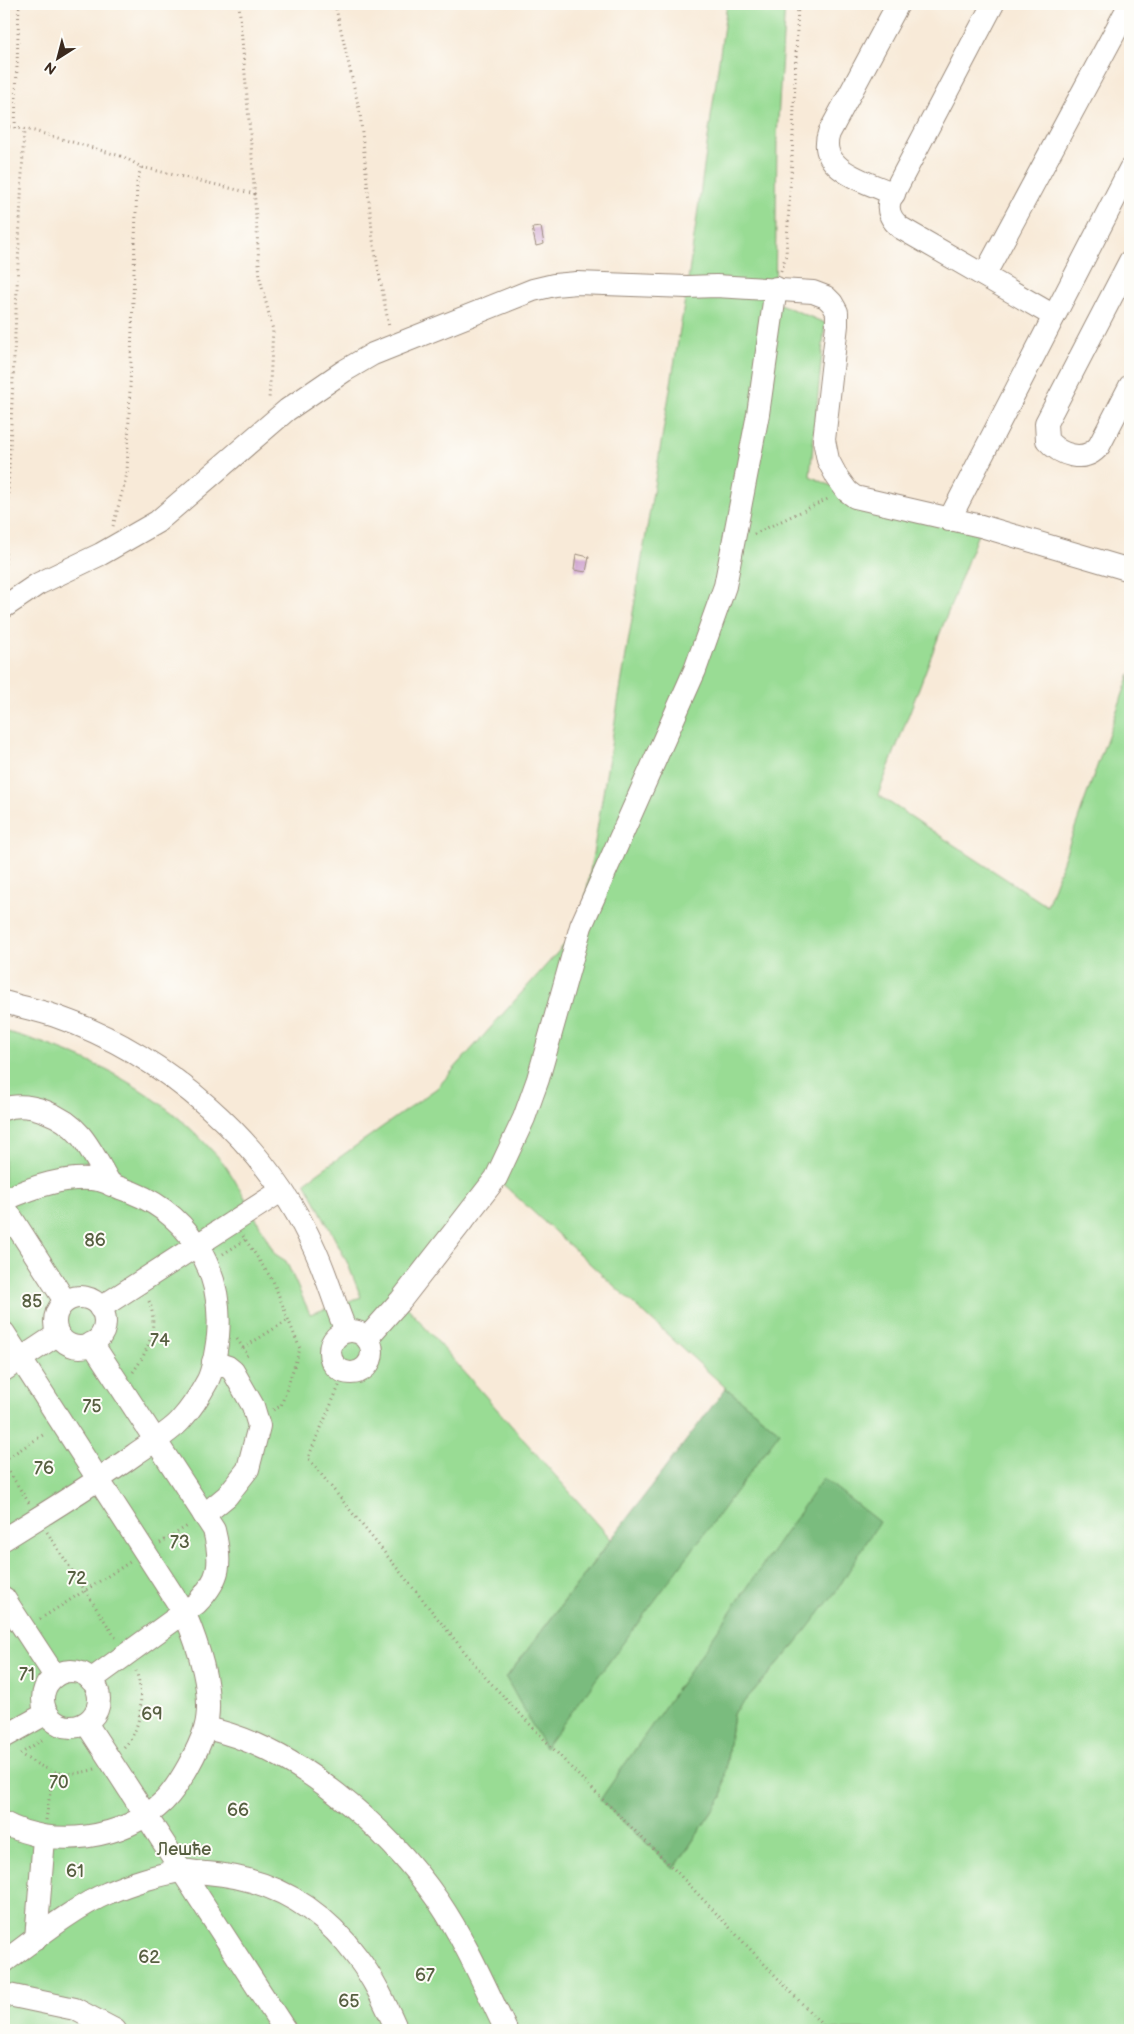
<svg xmlns="http://www.w3.org/2000/svg" width="1134" height="2034" font-family="'Balsamiq Sans',sans-serif">
  <rect width="100%" height="100%" fill="#fdfcf7"/>
  <filter id="ink" filterUnits="userSpaceOnUse"><feTurbulence type="fractalNoise" baseFrequency=".02" numOctaves="2"/><feDisplacementMap in="SourceGraphic" scale="10" xChannelSelector="R" yChannelSelector="G"/><feConvolveMatrix kernelMatrix="1 2 1 2 8 2 1 2 1" color-interpolation-filters="sRGB"/></filter>
  <filter id="wash" filterUnits="userSpaceOnUse"><feTurbulence type="fractalNoise" baseFrequency=".0096" numOctaves="4" result="noise"/><feDisplacementMap in="SourceGraphic" scale="20" xChannelSelector="R" yChannelSelector="G"/><feGaussianBlur stdDeviation="1.12" result="paint"/><feColorMatrix in="noise" values="0 0 0 0 0 0 0 0 0 0 0 0 0 0 0 0 0 1.4 0 .05"/><feComposite in="paint" operator="in"/></filter>
  <g filter="url(#wash)">
    <rect width="100%" height="100%" fill="#f8ead8"/>
    <path fill="#99dc94" stroke="#6a8359" fill-rule="evenodd" d="M727,4h58l-8,133 -2,165 50,21 -15,153 45,21 126,29 -103,269 169,111 83,-232v1356h-1126v-999c74,20 147,55 200,111 7,8 15,15 21,23 19,28 34,60 50,89l11,7 24,53 51,-17 -14,-35 -42,-80 132,-94 144,-162 106,-639zM496,1178l230,210 54,44 -274,246 105,-139 -210,-239zM797,1642l-64,72 -11,83 -48,72 -74,-69z"/>
    <g fill="#7abc7e" stroke="#5a734e">
      <polygon points="726,1388 780,1432 545,1748 506,1678"/>
      <polygon points="823,1478 879,1522 837,1590 797,1642 733,1714 722,1797 674,1869 600,1800"/>
    </g>
    <g id="blocks">
      <g fill="#cfa4d0">
        <polygon points="541,227 544,244 536,246 532,228"/>
        <polygon points="576,554 589,557 586,572 574,570"/>
      </g>
    </g>
  </g>
  <g filter="url(#ink)">
    <use href="#blocks" fill-opacity="0" stroke="#9a8a7b" stroke-width="1"/>
    <g fill="none" stroke-linecap="round" stroke-linejoin="round">
      <g stroke="#9a8a7b" stroke-width="24">
        <g id="minor">
          <path d="M993,4l-103,196c-4,11 2,21 11,28l153,88"/>
          <path d="M894,194c-26,-12 -78,-24 -65,-61l69,-129"/>
          <path d="M1130,261l-84,162 1,17c13,15 37,24 52,6l31,-60"/>
          <polyline points="985,274 1130,4"/>
          <polyline points="949,520 1130,169"/>
          <polyline points="4,607 38,584 101,554 157,522 287,410 344,371 373,354 533,290 554,285 577,283 687,287 716,286 813,292 826,297 832,303 837,312 837,325 824,440 828,460 837,477 847,491 855,497 981,526 1130,570"/>
          <path d="M4,1002c17,5 34,8 51,14 110,38 213,127 260,234 12,26 20,55 31,81"/>
          <path d="M4,1109c25,-9 60,7 76,26 12,14 21,34 31,50"/>
          <path d="M4,1200c29,-13 62,-25 95,-20 7,2 15,5 21,8 66,21 104,79 98,148 -2,15 -4,31 -10,44 -8,15 -17,29 -28,41 -12,13 -31,23 -46,34 -42,30 -86,57 -130,84"/>
          <polyline points="4,1206 65,1301"/>
          <circle cx="80" cy="1322" r="25"/>
          <polyline points="100,1308 281,1191"/>
          <circle cx="351" cy="1352" r="21"/>
          <path d="M4,1333l181,281c13,31 30,81 20,115 -6,20 -26,57 -41,72 -39,39 -113,48 -160,22"/>
          <polyline points="367,1338 401,1300 496,1178 524,1118 538,1079 581,926 695,670 725,586 758,414 776,288"/>
          <polyline points="4,1370 58,1334"/>
          <polyline points="204,1515 227,1496 248,1469 259,1426 253,1406 233,1371 228,1367 213,1362"/>
          <polyline points="4,1598 55,1676"/>
          <circle cx="71" cy="1699" r="28"/>
          <path d="M91,1680l106,-77c24,-25 25,-40 17,-73l-122,-187"/>
          <polyline points="86,1723 285,2030"/>
          <path d="M206,1728c90,19 181,99 233,174 27,40 46,85 67,128"/>
          <polyline points="4,1737 47,1713"/>
          <polyline points="36,1939 44,1838"/>
          <path d="M4,1962c30,-22 70,-55 104,-69 20,-9 52,-19 73,-22 8,-1 18,2 26,2 63,5 113,33 150,84 17,22 29,48 40,73"/>
          <polyline points="4,1994 75,2009 115,2030"/>
        </g>
      </g>
      <g stroke="#9a8a7b" stroke-width="3" stroke-dasharray="1 4" stroke-linecap="butt">
        <polyline points="239,4 252,156 260,279 273,330 269,400"/>
        <polyline points="335,4 360,113 373,240 389,327"/>
        <polyline points="4,126 34,131 124,157 141,167 255,194"/>
        <polyline points="15,128 19,4"/>
        <polyline points="781,271 786,255 792,158 798,4"/>
        <polyline points="113,526 127,474 137,183 141,167"/>
        <polyline points="754,534 830,498"/>
        <polyline points="4,584 24,129"/>
        <polyline points="243,1236 273,1281 300,1349 281,1406 273,1410"/>
        <polyline points="223,1254 245,1240"/>
        <polyline points="237,1339 248,1355 244,1357"/>
        <polyline points="243,1348 288,1320"/>
        <path d="M133,1372c15,-20 27,-48 15,-73"/>
        <polyline points="345,1372 308,1458 485,1677 582,1779 674,1869 827,2030"/>
        <polyline points="4,1460 46,1433"/>
        <polyline points="4,1464 29,1503"/>
        <polyline points="47,1532 117,1640"/>
        <polyline points="160,1543 189,1525"/>
        <polyline points="40,1619 130,1562"/>
        <polyline points="99,1712 103,1694"/>
        <polyline points="51,1733 72,1734"/>
        <path d="M42,1740l-22,14c27,17 43,25 75,15"/>
        <path d="M124,1747c19,-19 20,-53 12,-76"/>
        <polyline points="46,1820 53,1773"/>
      </g>
      <use href="#minor" stroke="#fff" stroke-width="22"/>
    </g>
  </g>
  <g text-anchor="middle" dominant-baseline="central" stroke-width="4" stroke-linejoin="round" paint-order="stroke">
    <g font-size="18" fill="#575f41" stroke="#fdfcf7">
      <text x="95" y="1240">86</text>
      <text x="32" y="1301">85</text>
      <text x="160" y="1340">74</text>
      <text x="92" y="1406">75</text>
      <text x="44" y="1468">76</text>
      <text x="180" y="1542">73</text>
      <text x="77" y="1578">72</text>
      <text x="27" y="1674">71</text>
      <text x="152" y="1714">69</text>
      <text x="59" y="1782">70</text>
      <text x="238" y="1810">66</text>
      <text x="184" y="1849">Лешће</text>
      <text x="75" y="1871">61</text>
      <text x="149" y="1957">62</text>
      <text x="425" y="1975">67</text>
      <text x="349" y="2001">65</text>
    </g>
  </g>
  <rect width="1134" height="2034" fill="none" stroke="#fdfcf7" stroke-width="20"/>
  <g transform="translate(58 58) rotate(216)" stroke="#fdfcf7" stroke-width="4" paint-order="stroke">
  <path d="M0-4L9 19L0 12L-9 19Z" fill="#3b2a1e"/>
  <text y="-8" font-size="14" font-weight="bold" text-anchor="middle" fill="#3b2a1e">N</text>
  </g>
</svg>
